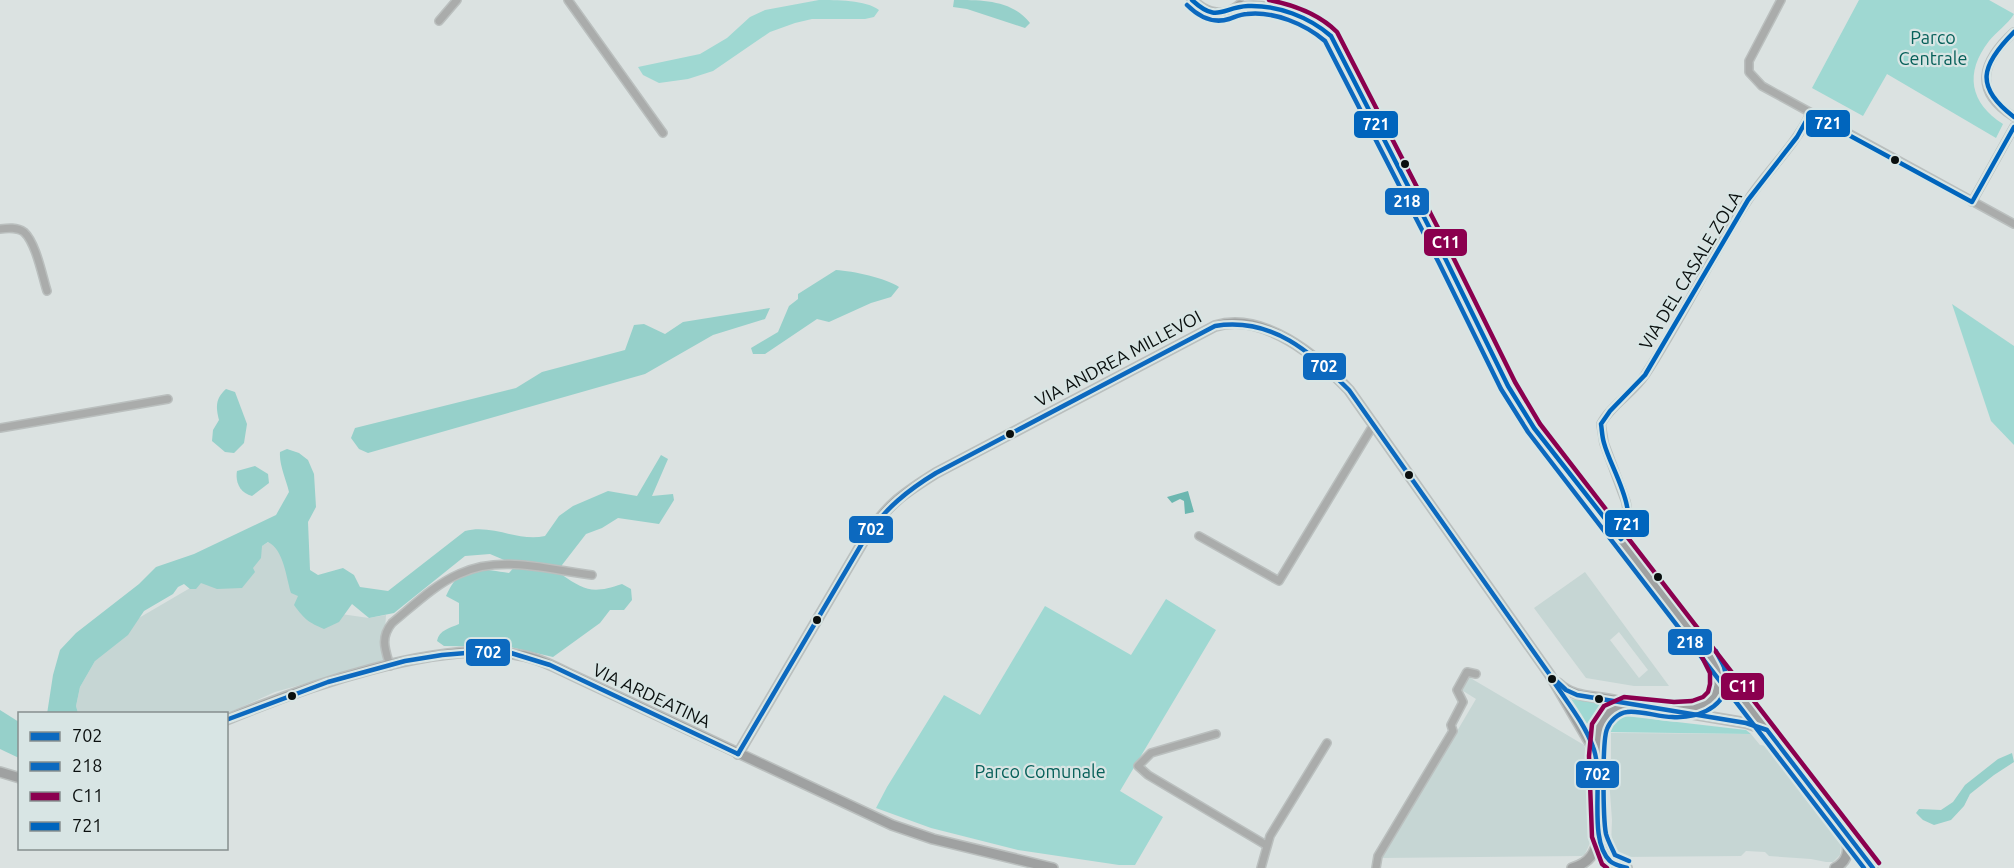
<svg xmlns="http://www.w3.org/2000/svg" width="2014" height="868" font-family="Ubuntu,sans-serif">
  <rect width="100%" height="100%" fill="#dbe2e1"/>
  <g fill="#c6d6d4" fill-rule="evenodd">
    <polygon points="279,536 313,610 369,618 386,615 383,662 275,692 226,714 78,713 76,706 80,687 95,661 96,643"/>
    <path d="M1585,572l84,114h-35l-48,-8 -52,-70zM1619,632l29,38 -9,8 -29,-38z"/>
    <polygon points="1467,676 1584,745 1589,760 1590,843 1585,854 1582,856 1382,858 1476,699 1460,689"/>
    <polygon points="1611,733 1751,734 1760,745 1768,746 1841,844 1840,855 1833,862 1826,862 1811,859 1769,856 1765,852 1746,851 1741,856 1620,857 1613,852 1611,845 1612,820 1608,765 1611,764"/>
  </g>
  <g fill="#9fd8d2">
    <path d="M819,0c17,0 47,0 60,10l-5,7 -9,2h-53l-17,4 -25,9 -57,39 -25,8 -29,4 -16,-8 -5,-8 62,-13 27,-16 23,-21 15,-7z"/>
    <path d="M1859,0h130l25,14c-6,10 -18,18 -25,27 -25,32 -19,62 14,83l-7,14 -109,-64 -24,42 -51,-28z"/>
    <polygon points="1952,304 2014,346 2014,445 1991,421"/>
    <polygon points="1166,599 1216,630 1120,791 1163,817 1135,865 1119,865 1018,850 931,828 876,808 887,787 944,695 980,715 1045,606 1131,655"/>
    <polygon points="1570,699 1602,704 1603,705 1587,724"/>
    <polygon points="1625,716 1746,730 1751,734 1606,732 1612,720"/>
  </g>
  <g fill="#96d0ca">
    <path d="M954,0c29,0 58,0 76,23l-5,5 -58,-19 -14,-2z"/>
    <path d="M836,270c17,1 50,8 63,17l-8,10 -20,6 -42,19 -12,-3 -52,35h-12l-2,-6 27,-16 11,-26 9,-7v-5z"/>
    <polygon points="770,308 765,319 713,335 645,374 368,453 359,449 351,438 355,428 516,388 542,372 625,350 634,325 644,324 665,334 683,322"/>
    <path d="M226,389l9,3 12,32 -3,19 -10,10 -9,-1 -13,-11 1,-11 6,-10c-3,-13 -4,-21 7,-31z"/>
    <path d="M287,449l12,4 9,7 6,14 2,33 -8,15 2,48 8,5 25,-7 11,7 6,12 28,4 77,-60c28,-7 53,11 80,5l14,-20 14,-10 35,-15 29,5 24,-41 7,4 -16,37 21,-2 1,6 -15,24 -41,-6 -16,10 -16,6 -24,31 -1,9c24,17 32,20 61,10l9,5 1,11 -8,10h-14l-10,13 -47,34 -43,-10 -66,-1 -7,-5c2,-11 13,-13 22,-17v-21l-13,-7c16,-35 31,-27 63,-23l7,-8 -26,-11 -25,2 -71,57 -25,5 -17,-14 -13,18 -15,7c-16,-7 -19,-9 -30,-24l4,-9 -7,-3c-5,-16 -7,-43 -23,-51l-6,4 -1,12 -8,10 2,4 -13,16 -25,1 -16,-6 -5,6h-6l-6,-5 -6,3 -5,7 -29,17 -16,24 -33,26 -15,26 -4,19 2,7 -31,1 6,-39 7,-25 16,-17 63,-49 17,-17 38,-13 82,-39 13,-23c-3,-13 -10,-27 -9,-40z"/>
    <path d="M255,466l13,8 1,9 -17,13c-12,-3 -17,-14 -15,-25z"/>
    <polygon points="0,710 19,722 19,758 0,749"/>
    <polygon points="2012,753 2014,762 1994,775 1970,794 1964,806 1951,820 1934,825 1923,820 1916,813 1919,809 1941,810 1953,802 1965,785 1998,759"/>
  </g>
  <polygon fill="#6cb7b0" points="1188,491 1194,512 1185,514 1184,501 1180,499 1172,503 1167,497"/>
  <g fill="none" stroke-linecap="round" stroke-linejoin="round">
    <g stroke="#babfbe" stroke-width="10">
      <g id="street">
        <polyline points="568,0 663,133"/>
        <polyline points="1781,0 1749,61 1749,72 1762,86 2014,224"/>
        <polyline points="439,21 457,0"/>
        <path d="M2014,32c-32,29 -42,59 0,85"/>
        <polyline points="1972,202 2014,127"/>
        <path d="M0,229c8,-1 17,-2 24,3 12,11 18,43 23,59"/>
        <polyline points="0,428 168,399"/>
        <polyline points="1199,536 1279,581 1374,424"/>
        <path d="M1621,539l6,-7 2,-11 -3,-19 -22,-59 -3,-19c9,-18 32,-31 44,-49 37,-57 66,-118 103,-175 19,-29 47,-54 62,-86"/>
        <path d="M390,666c-5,-17 -10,-28 2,-43 21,-17 42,-38 67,-49 42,-20 90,-4 133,1"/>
        <polyline points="1216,734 1151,753 1138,766 1148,775 1266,845"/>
        <polyline points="1261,868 1270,836 1327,743"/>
        <polyline points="1376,868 1378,856 1453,731 1451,725 1463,702 1457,690 1467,672 1476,674"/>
      </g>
    </g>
    <g stroke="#babfbe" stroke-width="12">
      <g id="secondary">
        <path d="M1192,0c14,14 33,19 48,5"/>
        <polyline points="1272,0 1285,10"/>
        <path d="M1237,8c28,-7 73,8 94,28l115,224 62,126 26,42 339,440"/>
        <path d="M1558,683c17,16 34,12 56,17 28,7 125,27 101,-33"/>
        <polyline points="1681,712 1746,723 1767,730"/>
        <path d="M226,720c76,-32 212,-81 293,-65 20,3 38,13 55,21l318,149 41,14 120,29"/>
        <path d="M1597,752c0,-28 1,-38 29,-48"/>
        <path d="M738,754l129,-219c21,-31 37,-42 69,-62l279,-147c49,-15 103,31 134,64l201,285 44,75 2,6c1,24 -2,82 11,101 5,7 13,9 20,11"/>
        <polyline points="0,772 20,778"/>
        <path d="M1572,868c18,-5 23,-15 27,-32"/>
        <path d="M1835,868c13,-7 15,-18 10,-32"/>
      </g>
    </g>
    <use href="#street" stroke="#aaacab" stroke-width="7"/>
    <use href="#secondary" stroke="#9fa1a1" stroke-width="9"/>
    <g stroke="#d8e5e4" stroke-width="9">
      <g id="bus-1">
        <path d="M1552,679c14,22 32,43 41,68 12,30 -6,92 17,114 4,4 11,5 17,7"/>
        <polyline points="226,720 328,682 405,661 442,655 478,652 511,653 550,665 738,754"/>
        <path d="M738,754l129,-219c19,-27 41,-45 69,-62l279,-147c57,-9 96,26 134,64l201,285 16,15 11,5 169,28 21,7 106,138"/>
      </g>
    </g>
    <g stroke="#d8e5e4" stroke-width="9">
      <g id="bus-2">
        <path d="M1187,5c12,12 26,19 42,14 6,-2 12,-5 18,-5 27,-3 58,10 78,27l114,222 62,126 27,43 336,436"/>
        <path d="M1629,861l-14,-6c-3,-7 -7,-14 -9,-21 -3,-15 -4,-93 1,-105 3,-8 11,-16 20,-17 12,-2 32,5 45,5 30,2 64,-14 52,-50 -2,-5 -6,-11 -8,-16"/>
      </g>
    </g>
    <g stroke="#d8e5e4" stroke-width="9">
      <g id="bus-3">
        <path d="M1269,0c25,5 50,14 68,32l116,225 62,125 25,42 339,439"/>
        <polyline points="1607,868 1602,864 1592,837 1589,756 1592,724 1604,706 1624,697 1674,702 1692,701 1703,697 1708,692 1710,684 1710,673 1702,657"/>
      </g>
    </g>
    <g stroke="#d8e5e4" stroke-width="9">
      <g id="bus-4">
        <path d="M1192,0c26,24 30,7 56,6 30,-1 61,11 83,30l115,224 62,126 26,42 87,111c21,-25 -10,-69 -17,-96 -2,-6 -2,-13 -3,-19l9,-13 35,-36 103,-175 49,-63 13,-23 162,88 42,-75"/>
        <path d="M2014,32c-33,33 -40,55 0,85"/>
      </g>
    </g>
    <use href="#bus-1" stroke="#0c69bf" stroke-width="4.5"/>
    <use href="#bus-2" stroke="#0c69bf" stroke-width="4.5"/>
    <use href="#bus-3" stroke="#8b004f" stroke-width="4.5"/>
    <use href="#bus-4" stroke="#0065bd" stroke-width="4.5"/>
  </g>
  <g fill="#0a0f0e" stroke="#d8e5e4" stroke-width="2">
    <circle cx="1895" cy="160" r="5"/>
    <circle cx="1405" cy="164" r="5"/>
    <circle cx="1010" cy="434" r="5"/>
    <circle cx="1409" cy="475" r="5"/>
    <circle cx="1658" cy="577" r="5"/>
    <circle cx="817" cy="620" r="5"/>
    <circle cx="1552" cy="679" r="5"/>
    <circle cx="292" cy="696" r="5"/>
    <circle cx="1599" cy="699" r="5"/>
  </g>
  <g text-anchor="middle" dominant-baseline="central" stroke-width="4.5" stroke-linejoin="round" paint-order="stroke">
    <g font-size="18" fill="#07605a" stroke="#d8e5e4">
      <text x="1933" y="37">Parco<tspan x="1933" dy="21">Centrale</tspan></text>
      <text x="1040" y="771">Parco Comunale</text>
    </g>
    <g font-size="18" fill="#0a0f0e" stroke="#d8e5e4">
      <text transform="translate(1690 270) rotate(-59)">VIA DEL CASALE ZOLA</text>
      <text transform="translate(1118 358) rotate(-28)">VIA ANDREA MILLEVOI</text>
      <text transform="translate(652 695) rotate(25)">VIA ARDEATINA</text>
    </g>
  </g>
  <g stroke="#d8e5e4" stroke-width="2">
    <rect x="1805" y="109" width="46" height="29" rx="6" fill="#0065bd"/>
    <rect x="1353" y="110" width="46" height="29" rx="6" fill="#0065bd"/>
    <rect x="1384" y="187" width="46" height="29" rx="6" fill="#0c69bf"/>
    <rect x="1423" y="228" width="45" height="29" rx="6" fill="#8b004f"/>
    <rect x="1302" y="352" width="45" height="29" rx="6" fill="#0c69bf"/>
    <rect x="1604" y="509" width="46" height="29" rx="6" fill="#0065bd"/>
    <rect x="848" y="515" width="46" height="29" rx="6" fill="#0c69bf"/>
    <rect x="1667" y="628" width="46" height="28" rx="6" fill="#0c69bf"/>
    <rect x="465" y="638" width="46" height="29" rx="6" fill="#0c69bf"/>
    <rect x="1720" y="672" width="45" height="29" rx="6" fill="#8b004f"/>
    <rect x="1575" y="760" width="45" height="29" rx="6" fill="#0c69bf"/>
  </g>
  <g font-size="16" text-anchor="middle" font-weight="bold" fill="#fff">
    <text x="1828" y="129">721</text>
    <text x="1376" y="130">721</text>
    <text x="1407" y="207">218</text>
    <text x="1446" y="248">C11</text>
    <text x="1324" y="372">702</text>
    <text x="1627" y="530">721</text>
    <text x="871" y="535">702</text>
    <text x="1690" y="648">218</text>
    <text x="488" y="658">702</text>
    <text x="1743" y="692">C11</text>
    <text x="1597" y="780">702</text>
  </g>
  <rect x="18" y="712" width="210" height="138" fill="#d8e5e4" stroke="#868f8e" stroke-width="1.5"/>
  <rect x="30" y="732" width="30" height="9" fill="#0c69bf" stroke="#868f8e" stroke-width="1.5"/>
  <text x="72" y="742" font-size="18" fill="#0a0f0e">702</text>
  <rect x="30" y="762" width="30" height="9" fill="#0c69bf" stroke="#868f8e" stroke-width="1.5"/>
  <text x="72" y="772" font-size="18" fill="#0a0f0e">218</text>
  <rect x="30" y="792" width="30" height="9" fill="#8b004f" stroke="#868f8e" stroke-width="1.5"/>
  <text x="72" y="802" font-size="18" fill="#0a0f0e">C11</text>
  <rect x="30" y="822" width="30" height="9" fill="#0065bd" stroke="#868f8e" stroke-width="1.5"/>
  <text x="72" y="832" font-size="18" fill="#0a0f0e">721</text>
</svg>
